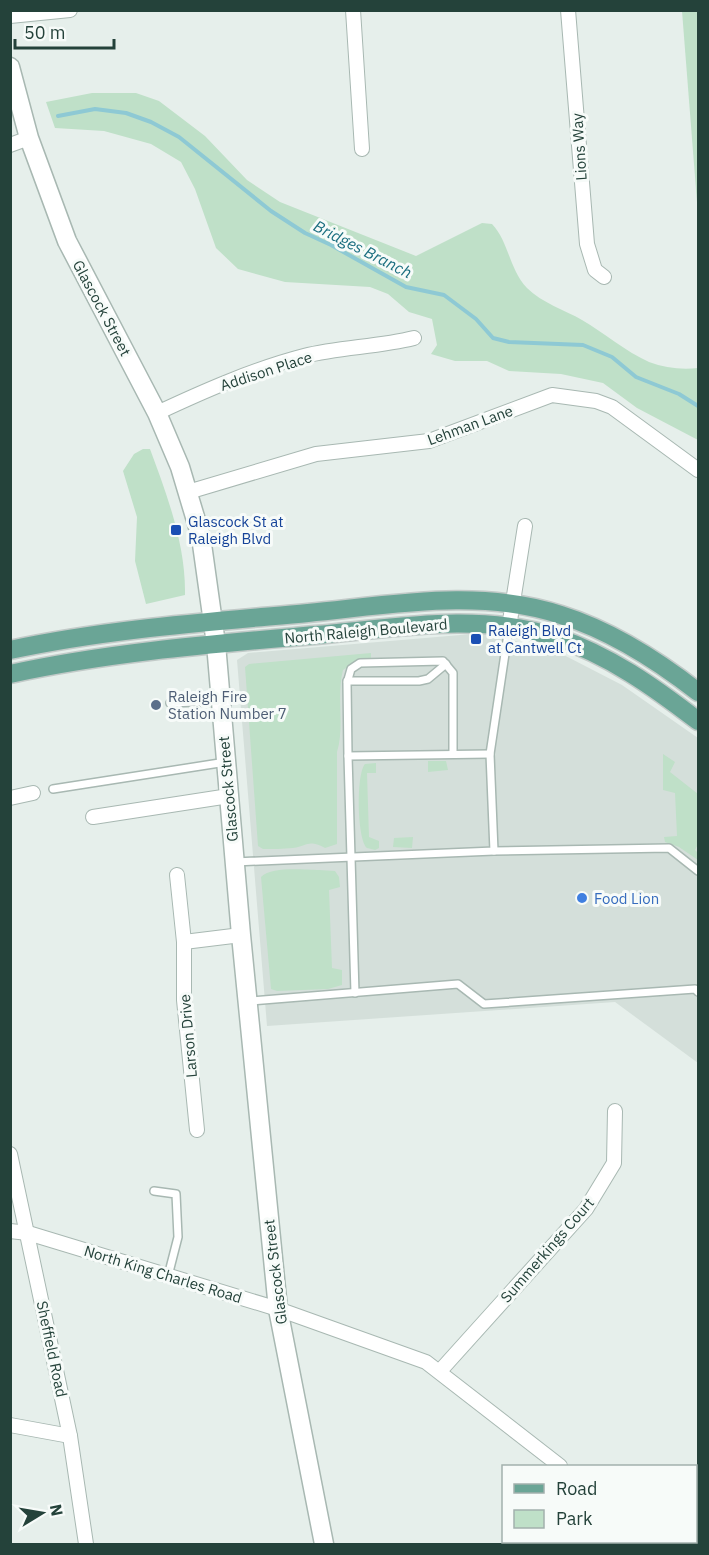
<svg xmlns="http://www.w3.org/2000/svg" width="709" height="1555" font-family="'IBM Plex Sans',sans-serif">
  <rect width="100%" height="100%" fill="#e6efeb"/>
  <polygon fill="#d4dfda" points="484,633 558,652 622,685 698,738 698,1063 615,1002 267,1026 237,660 248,653"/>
  <g fill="#bfe0c8">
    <polygon points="682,11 698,11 698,215"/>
    <path d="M92,93h44l23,8 46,35 42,44 33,22 136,54 66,-33 10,1c17,18 17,45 35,64 15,15 38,22 55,32 22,13 43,31 67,42 16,6 33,8 49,6v72l-61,-32 -34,-25 -42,-9 -52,-3 -22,-10h-32l-24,-7 6,-9 -5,-26 -23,-7 -21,-18 -18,-7 -85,-5 -47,-13 -22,-21 -21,-59 -14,-27 -30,-18 -47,-13 -49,-3 -9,-26z"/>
    <path d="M143,449h7c17,46 36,96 35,146l-39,9 -11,-43 2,-44 -14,-46 11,-17z"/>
    <path d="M371,653v6h-10l-18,11c-7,27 2,56 -6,82v92l-12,4c-17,-9 -17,-2 -32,0 -10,1 -20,1 -30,1l-5,-3 -13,-179 4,-3z"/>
    <polygon points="663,754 675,762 670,772 698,794 698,844 695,850 698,853 698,860 679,847 665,842 664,837 677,836 675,793 663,790"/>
    <polygon points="428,761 446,761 448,770 428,772"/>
    <path d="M376,763v10h-9l2,64 10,4v7l-4,2 -8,-2c-10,-9 -11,-74 -2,-84z"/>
    <polygon points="413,837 412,848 393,847 394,838"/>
    <path d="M319,870l16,1 4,6 1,10 -11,3 3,78 10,2v15l-14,4 -51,2 -6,-2 -10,-112c11,-11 43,-7 58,-7z"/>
  </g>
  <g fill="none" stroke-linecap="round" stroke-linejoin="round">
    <polyline stroke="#8ec9d4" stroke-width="4" points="58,116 95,109 126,113 151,122 179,137 271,211 305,233 331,245 406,287 444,295 476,319 493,338 509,342 583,345 612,357 636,377 679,394 698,406"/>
    <g stroke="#a8b8b2" stroke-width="10">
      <g id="service">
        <polyline points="347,681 419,681 428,679 446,664"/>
        <polyline points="170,703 221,701"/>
        <polyline points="348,756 347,683 351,669 360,663 443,661 453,673 453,754"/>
        <polyline points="53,789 226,762"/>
        <polyline points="494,851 669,848 698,871"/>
        <polyline points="235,862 494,851 490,754 509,627"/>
        <polyline points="355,993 348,756 490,754"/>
        <polyline points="250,1001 458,984 484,1004 695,989 698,992"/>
        <polyline points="154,1191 176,1194 178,1237 168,1276"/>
      </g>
    </g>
    <g stroke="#a8b8b2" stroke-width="16">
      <g id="minor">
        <polyline points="353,10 362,149"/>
        <polyline points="568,10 587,244 595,270 604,277"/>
        <polyline points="10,16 70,10"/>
        <polyline points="10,145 29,138"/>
        <path d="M157,413c47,-22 97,-44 147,-57 36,-9 74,-9 110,-18"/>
        <polyline points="188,492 316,454 429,441 552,395 596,401 612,407 698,470"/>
        <polyline points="509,627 525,526"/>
        <polyline points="10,798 33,793"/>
        <polyline points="93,817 229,796"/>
        <polyline points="177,875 184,942"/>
        <polyline points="197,1130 184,1000 184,942 241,935"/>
        <polyline points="10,1154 70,1436 86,1544"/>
        <polyline points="10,1231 28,1233 278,1309 426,1362 560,1466"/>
        <polyline points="440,1371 586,1209 614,1163 615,1111"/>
        <polyline points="10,1425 70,1436"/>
        <polyline points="654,1542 658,1544"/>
      </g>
    </g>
    <g stroke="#a8b8b2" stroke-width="21">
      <polyline id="tertiary" points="10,67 29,138 67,241 157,413 180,467 201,537 216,644 241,935 278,1309 324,1544"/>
    </g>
    <g stroke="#c2cac8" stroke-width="21">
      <g id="primary">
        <path d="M10,650c98,-21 199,-28 298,-37 83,-8 172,-25 253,2 51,16 96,45 137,77"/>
        <path d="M10,674c101,-22 204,-30 306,-39 78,-7 162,-23 239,2 54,18 99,50 143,84"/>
      </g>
    </g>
    <use href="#service" stroke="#fff" stroke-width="7"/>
    <use href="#minor" stroke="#fff" stroke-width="14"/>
    <use href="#tertiary" stroke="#fff" stroke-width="18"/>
    <use href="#primary" stroke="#6aa596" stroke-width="18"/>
  </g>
  <g fill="#1a4fb4" stroke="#f7fbf9" stroke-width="2">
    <rect x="170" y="524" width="12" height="12" rx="3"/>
    <rect x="470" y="633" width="12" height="12" rx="3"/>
  </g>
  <circle fill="#5c6f8a" stroke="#f7fbf9" stroke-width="2" cx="156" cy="705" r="6"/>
  <circle fill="#3f7fe0" stroke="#f7fbf9" stroke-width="2" cx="582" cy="898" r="6"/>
  <g text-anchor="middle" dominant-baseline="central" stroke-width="6" stroke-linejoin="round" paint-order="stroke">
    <g font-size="15" fill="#24423a" stroke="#f7fbf9">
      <text transform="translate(579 147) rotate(-94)">Lions Way</text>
      <text transform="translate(102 308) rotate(62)">Glascock Street</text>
      <text transform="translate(266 371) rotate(-18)">Addison Place</text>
      <text transform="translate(470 425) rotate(-20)">Lehman Lane</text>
      <text transform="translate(366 631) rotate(-5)">North Raleigh Boulevard</text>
      <text transform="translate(228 789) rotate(-95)">Glascock Street</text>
      <text transform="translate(188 1036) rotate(-95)">Larson Drive</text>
      <text transform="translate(547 1250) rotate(-49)">Summerkings Court</text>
      <text transform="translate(275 1272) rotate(-97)">Glascock Street</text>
      <text transform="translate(163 1274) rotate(17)">North King Charles Road</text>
      <text transform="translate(52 1349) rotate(78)">Sheffield Road</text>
    </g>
    <g font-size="15" fill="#164399" stroke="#f7fbf9" text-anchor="start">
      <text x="188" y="521">Glascock St at<tspan x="188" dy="17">Raleigh Blvd</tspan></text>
      <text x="488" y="630">Raleigh Blvd<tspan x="488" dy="17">at Cantwell Ct</tspan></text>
    </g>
    <g font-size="15" fill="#4e5e75" stroke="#f7fbf9" text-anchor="start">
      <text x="168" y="696">Raleigh Fire<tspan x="168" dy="17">Station Number 7</tspan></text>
    </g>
    <g font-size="15" fill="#366cbe" stroke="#f7fbf9" text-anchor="start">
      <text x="594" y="898">Food Lion</text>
    </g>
    <g font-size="16" font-style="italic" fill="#1c6f80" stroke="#f7fbf9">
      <text transform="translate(363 249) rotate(27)">Bridges Branch</text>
    </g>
  </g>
  <rect width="709" height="1555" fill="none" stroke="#24423a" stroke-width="24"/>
  <rect x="502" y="1465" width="195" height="78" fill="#f7fbf9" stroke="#a3b1ad" stroke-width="1.5"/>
  <rect x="514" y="1484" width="30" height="9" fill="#6aa596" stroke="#a3b1ad" stroke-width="1.5"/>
  <text x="556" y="1495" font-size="18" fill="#24423a">Road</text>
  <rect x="514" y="1510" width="30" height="18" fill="#bfe0c8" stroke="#a3b1ad" stroke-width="1.5"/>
  <text x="556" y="1525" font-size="18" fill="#24423a">Park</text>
  <g transform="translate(42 1513) rotate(79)" stroke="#f7fbf9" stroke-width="4.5" paint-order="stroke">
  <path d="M0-4.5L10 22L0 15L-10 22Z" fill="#24423a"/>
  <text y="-9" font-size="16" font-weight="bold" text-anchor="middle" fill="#24423a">N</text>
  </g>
  <path d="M15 39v9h99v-9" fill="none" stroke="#24423a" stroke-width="3"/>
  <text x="24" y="39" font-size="18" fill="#24423a" stroke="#f7fbf9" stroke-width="4.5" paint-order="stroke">50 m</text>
</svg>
